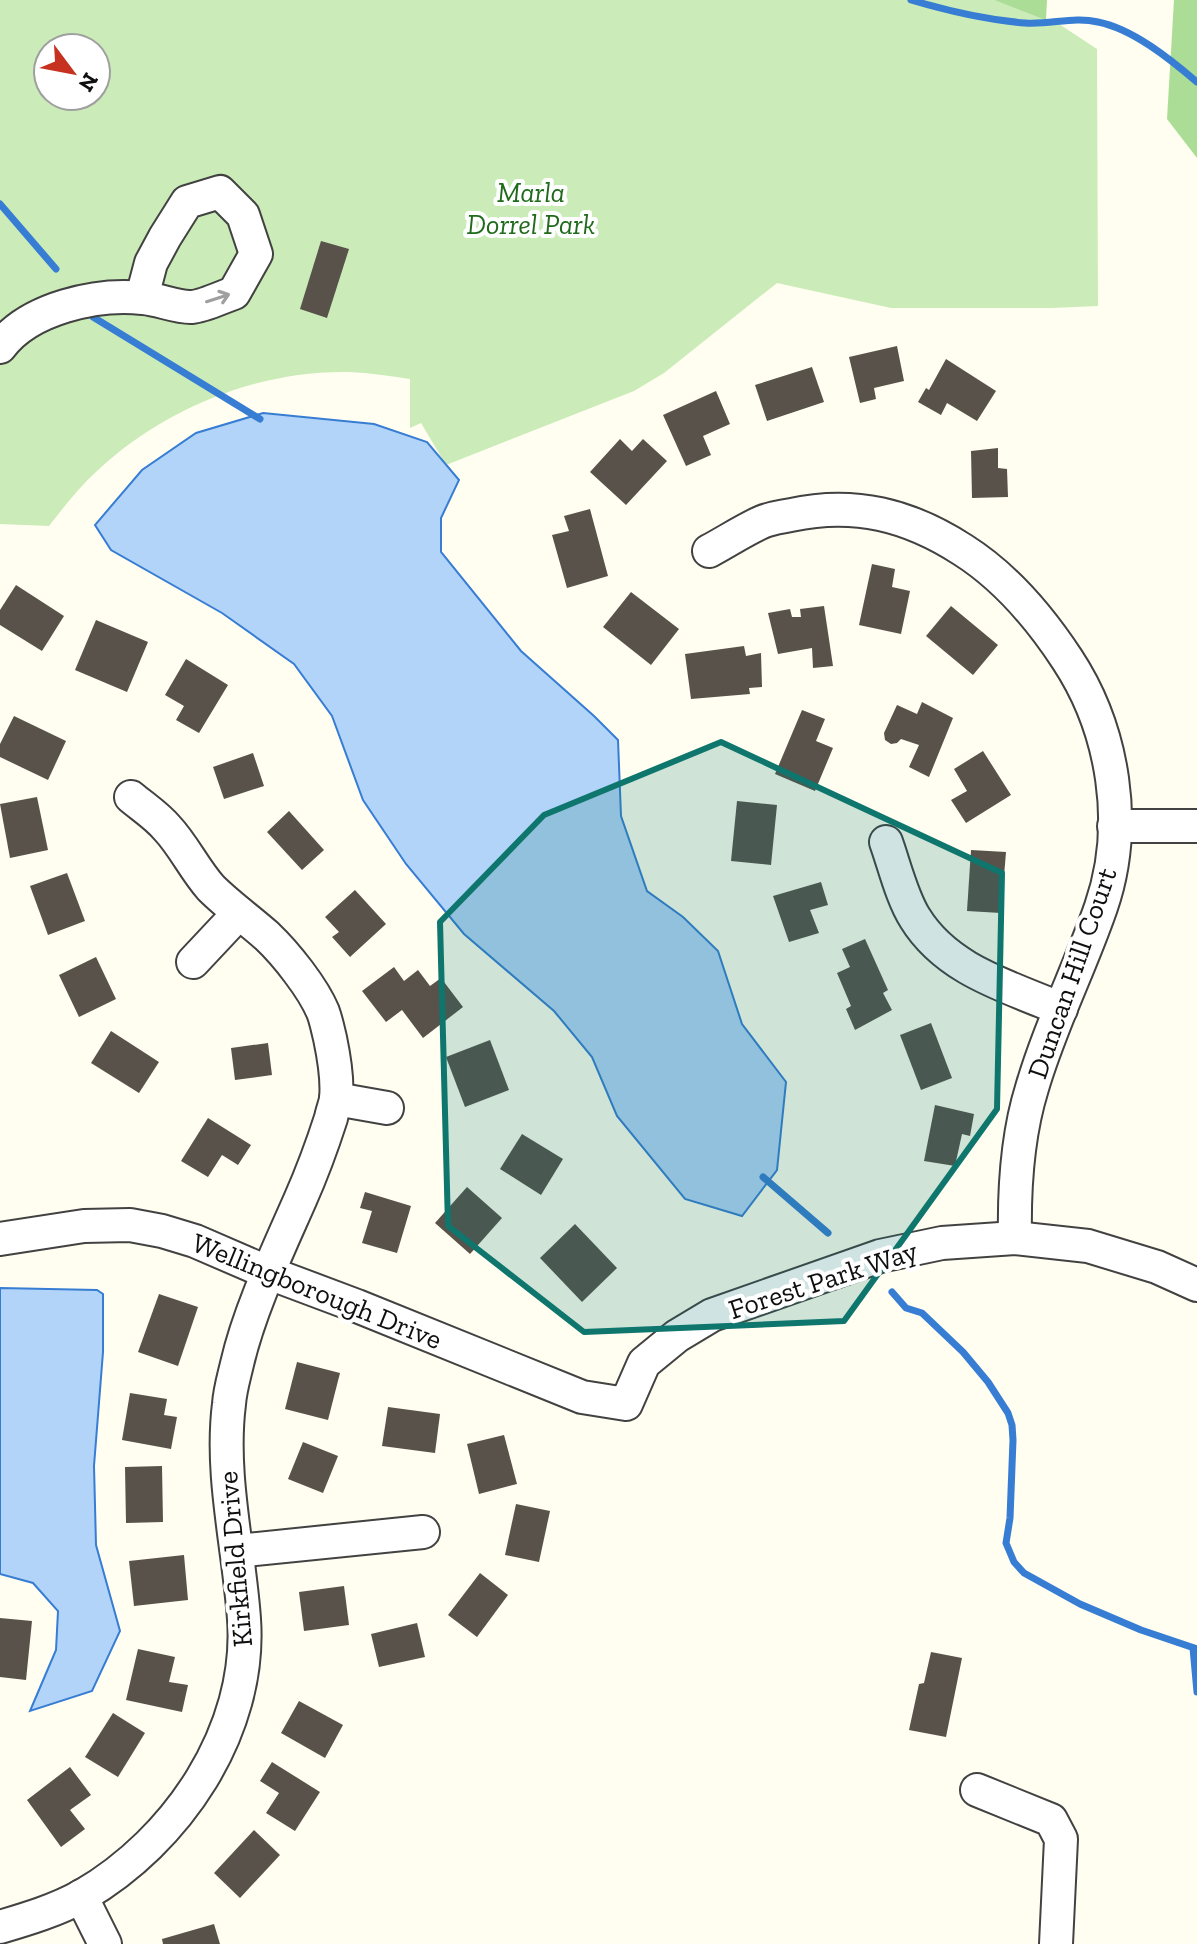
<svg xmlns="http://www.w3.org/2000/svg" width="1197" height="1944" font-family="'Zilla Slab',serif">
  <rect width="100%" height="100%" fill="#fffef1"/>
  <path fill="#cbecb8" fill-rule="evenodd" d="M0,0h994l65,24 38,25 1,257 -46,2h-161l-114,-25 -113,90 -30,18 -188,74 -25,-42 -11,5v-49c-20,-3 -40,-6 -61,-7 -91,-2 -186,37 -252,99 -18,16 -33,36 -48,55l-49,-2zM48,48h48v48h-48z"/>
  <g fill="#abdd96">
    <polygon points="994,0 1047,0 1046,20"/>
    <polygon points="1174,0 1197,0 1197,158 1167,119"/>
  </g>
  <g fill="#b3d4f9" stroke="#367dd3" stroke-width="2">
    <polygon points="263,413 374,424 427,442 459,480 441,518 441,552 521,651 594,716 618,740 621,816 647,891 683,917 718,951 742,1024 786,1082 777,1170 742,1216 685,1199 617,1116 592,1057 554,1011 464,934 406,864 363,800 332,716 294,664 222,613 111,550 95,525 142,470 196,433"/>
    <polygon points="0,1288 97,1290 103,1294 103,1352 94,1466 96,1545 120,1631 92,1691 30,1711 56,1650 58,1611 33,1583 0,1574"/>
  </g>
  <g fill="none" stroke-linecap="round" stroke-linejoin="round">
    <g stroke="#367dd3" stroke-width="7">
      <path d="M911,0c37,11 76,20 114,23 25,2 49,-7 73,-1 35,7 72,37 99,60"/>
      <polyline points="0,204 56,269"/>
      <polyline points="93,317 260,419"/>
      <polyline points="763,1177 828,1233"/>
      <polyline points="892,1292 906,1308 922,1313 963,1352 988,1382 1008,1413 1012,1425 1013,1440 1010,1518 1006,1543 1014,1562 1024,1573 1080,1604 1141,1630 1197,1649"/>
      <polyline points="1193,1648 1197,1692"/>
    </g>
  </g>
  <g fill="#58524b">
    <polygon points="321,241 349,249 327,318 300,309"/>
    <polygon points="897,346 904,381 874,388 876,399 860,403 849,357"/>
    <polygon points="946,359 996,391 977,421 947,403 941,415 918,402 926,388 929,390"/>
    <polygon points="812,367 824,402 767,421 755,385"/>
    <polygon points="716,391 730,424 703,436 711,455 686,466 663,415"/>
    <polygon points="620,439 632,451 643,439 667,461 626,505 590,472"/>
    <polygon points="998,448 998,468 1007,469 1008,497 972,498 971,451"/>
    <polygon points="590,509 608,576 567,588 552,535 569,531 564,516"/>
    <polygon points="872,564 895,569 892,587 910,591 901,634 859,625"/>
    <polygon points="16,585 64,616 42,651 0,625 0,610"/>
    <polygon points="631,592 679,629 651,665 603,627"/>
    <polygon points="824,606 833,666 813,668 812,648 778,654 768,613 790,609 792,617 801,617 800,609"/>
    <polygon points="951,606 998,645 973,675 926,636"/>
    <polygon points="96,620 148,642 127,692 75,670"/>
    <polygon points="744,646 746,656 761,653 762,687 749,688 750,694 691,699 685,654"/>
    <polygon points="186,659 228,685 199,733 176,720 184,706 165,695"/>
    <polygon points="922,702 953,718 929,777 909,767 919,745 901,739 897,743 891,744 885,740 884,733 897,705 917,714"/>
    <polygon points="802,710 825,719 816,741 833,748 815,791 775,774"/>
    <polygon points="14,716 66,741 48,780 0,757 0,744"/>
    <polygon points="983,751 1011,795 966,823 951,800 967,791 954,769"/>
    <polygon points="253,753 264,786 224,799 213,767"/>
    <polygon points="37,797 48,850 10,858 0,804"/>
    <polygon points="737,801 777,805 771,865 731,861"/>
    <polygon points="289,811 324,850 302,870 267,832"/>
    <polygon points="971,850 1006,852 1001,913 967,911"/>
    <polygon points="67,873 85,921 48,935 30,886"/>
    <polygon points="821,882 828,905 810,910 819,933 789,942 773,896"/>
    <polygon points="355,890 386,924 350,957 332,937 339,932 325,917"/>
    <polygon points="865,939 888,990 883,993 892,1010 855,1030 846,1009 851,1006 837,973 850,967 842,949"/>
    <polygon points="96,957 116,999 79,1017 59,975"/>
    <polygon points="394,967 404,981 418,970 430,986 441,978 463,1007 423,1038 402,1010 386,1022 362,991"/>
    <polygon points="931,1023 952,1078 921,1090 900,1035"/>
    <polygon points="111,1031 159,1062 139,1093 91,1063"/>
    <polygon points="490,1040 509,1090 465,1107 446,1057"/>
    <polygon points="268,1043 272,1075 235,1080 231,1048"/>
    <polygon points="935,1105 974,1114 970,1136 962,1134 955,1166 924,1161"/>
    <polygon points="208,1118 251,1145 238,1165 222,1155 208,1177 181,1161"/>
    <polygon points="522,1134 563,1159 541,1195 500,1169"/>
    <polygon points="467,1187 502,1218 470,1254 435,1223"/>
    <polygon points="365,1192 411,1206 397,1253 362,1243 372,1211 360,1208"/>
    <polygon points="575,1224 617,1268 582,1302 540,1258"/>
    <polygon points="159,1294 198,1307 178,1366 138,1352"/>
    <polygon points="297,1362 340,1373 328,1420 285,1409"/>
    <polygon points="130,1393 167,1399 164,1415 177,1417 171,1449 122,1440"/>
    <polygon points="388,1407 440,1414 435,1453 382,1446"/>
    <polygon points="504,1435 517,1484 479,1494 467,1444"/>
    <polygon points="303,1442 338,1456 323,1493 288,1479"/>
    <polygon points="162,1466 163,1522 126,1523 125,1467"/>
    <polygon points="516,1504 550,1511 539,1562 505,1555"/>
    <polygon points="184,1555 188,1600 134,1606 129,1561"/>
    <polygon points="480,1573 508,1595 477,1637 448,1615"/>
    <polygon points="344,1586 349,1625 304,1631 299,1592"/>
    <polygon points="0,1618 32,1621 26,1680 0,1677"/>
    <polygon points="417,1623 425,1657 379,1667 371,1634"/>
    <polygon points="138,1649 175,1657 169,1682 188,1685 182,1712 126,1700"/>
    <polygon points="931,1652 962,1658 946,1737 909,1730 919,1684 924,1683"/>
    <polygon points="299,1701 343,1725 325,1758 281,1733"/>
    <polygon points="113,1713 145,1733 118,1777 85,1757"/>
    <polygon points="272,1762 320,1792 295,1831 266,1813 279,1793 260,1781"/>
    <polygon points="70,1767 91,1795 70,1810 85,1829 61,1847 27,1800"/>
    <polygon points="254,1830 280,1855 240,1898 214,1873"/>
    <polygon points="214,1924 220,1944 163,1944 162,1939"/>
  </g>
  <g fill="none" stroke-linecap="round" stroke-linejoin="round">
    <g stroke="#424242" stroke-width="36">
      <g id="minor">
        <path d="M0,347c29,-39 97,-54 143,-49 15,1 35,10 49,9 12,-1 30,-10 42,-14l22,-39 -13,-39 -23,-23 -33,10 -22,35 -14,26 -9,34"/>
        <path d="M709,551c17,-9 35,-21 53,-29 9,-4 20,-5 29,-7 63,-14 118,0 172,35 41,26 77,68 104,109 47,71 62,167 34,248 -21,61 -51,119 -69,181 -15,48 -18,100 -17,150"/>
        <polyline points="1114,826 1197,826"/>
        <path d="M886,842c8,22 16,56 29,76 32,52 92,68 146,91"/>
        <polyline points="193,962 239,913"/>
        <polyline points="336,1099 387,1108"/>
        <polyline points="0,1239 84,1226 130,1225 162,1231 195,1241 269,1273 357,1306 582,1397 626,1404 644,1363 677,1336 712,1315 880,1256 942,1243 1015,1238 1088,1246 1157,1267 1197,1285"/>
        <polyline points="237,1551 423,1532"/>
        <polyline points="977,1790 1051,1820 1061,1839 1056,1944"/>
        <polyline points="81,1896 105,1944"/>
        <path d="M0,1927c27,-8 57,-17 82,-31 95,-55 170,-165 162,-277 -5,-71 -24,-144 -15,-215 1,-14 5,-27 8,-40 12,-53 41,-114 63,-164 12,-27 22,-54 31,-82 1,-6 4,-13 5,-19 2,-20 -2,-42 -6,-61 -2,-8 -4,-18 -7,-26 -10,-24 -37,-58 -56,-76 -18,-16 -39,-31 -56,-48 -17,-19 -27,-42 -44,-60 -10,-12 -24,-21 -36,-31"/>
      </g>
    </g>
    <use href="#minor" stroke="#fff" stroke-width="32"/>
  </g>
  <defs><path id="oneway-shaft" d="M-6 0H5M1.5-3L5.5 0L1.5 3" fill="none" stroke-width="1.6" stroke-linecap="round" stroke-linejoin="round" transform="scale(2)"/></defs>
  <use stroke="#9f9f9f" href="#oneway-shaft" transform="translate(218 298) rotate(-18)"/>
  <path fill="#0f766e" fill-opacity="0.2" stroke="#0f766e" stroke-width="6" stroke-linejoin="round" d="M721,742l281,131 -5,236 -153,212 -260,11 -136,-106 -8,-304 104,-107z"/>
  <g text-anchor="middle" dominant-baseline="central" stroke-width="8" stroke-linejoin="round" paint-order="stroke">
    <g font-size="28" font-style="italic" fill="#206a1b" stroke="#fff">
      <text x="531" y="192">Marla<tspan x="531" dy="32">Dorrel Park</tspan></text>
    </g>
    <g font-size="28" fill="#0f0f0f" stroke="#fff">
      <text transform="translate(1072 973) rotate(-71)">Duncan Hill Court</text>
      <text transform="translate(823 1280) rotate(-18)">Forest Park Way</text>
      <text transform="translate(317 1291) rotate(22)">Wellingborough Drive</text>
      <text transform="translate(235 1559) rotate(-95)">Kirkfield Drive</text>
    </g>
  </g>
  <g transform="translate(72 72) rotate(122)"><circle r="38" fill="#ffffff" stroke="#9f9f9f" stroke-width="2"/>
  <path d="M0-6L14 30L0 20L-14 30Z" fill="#c63120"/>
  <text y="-12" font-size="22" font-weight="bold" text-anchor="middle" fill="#0f0f0f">N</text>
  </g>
</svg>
